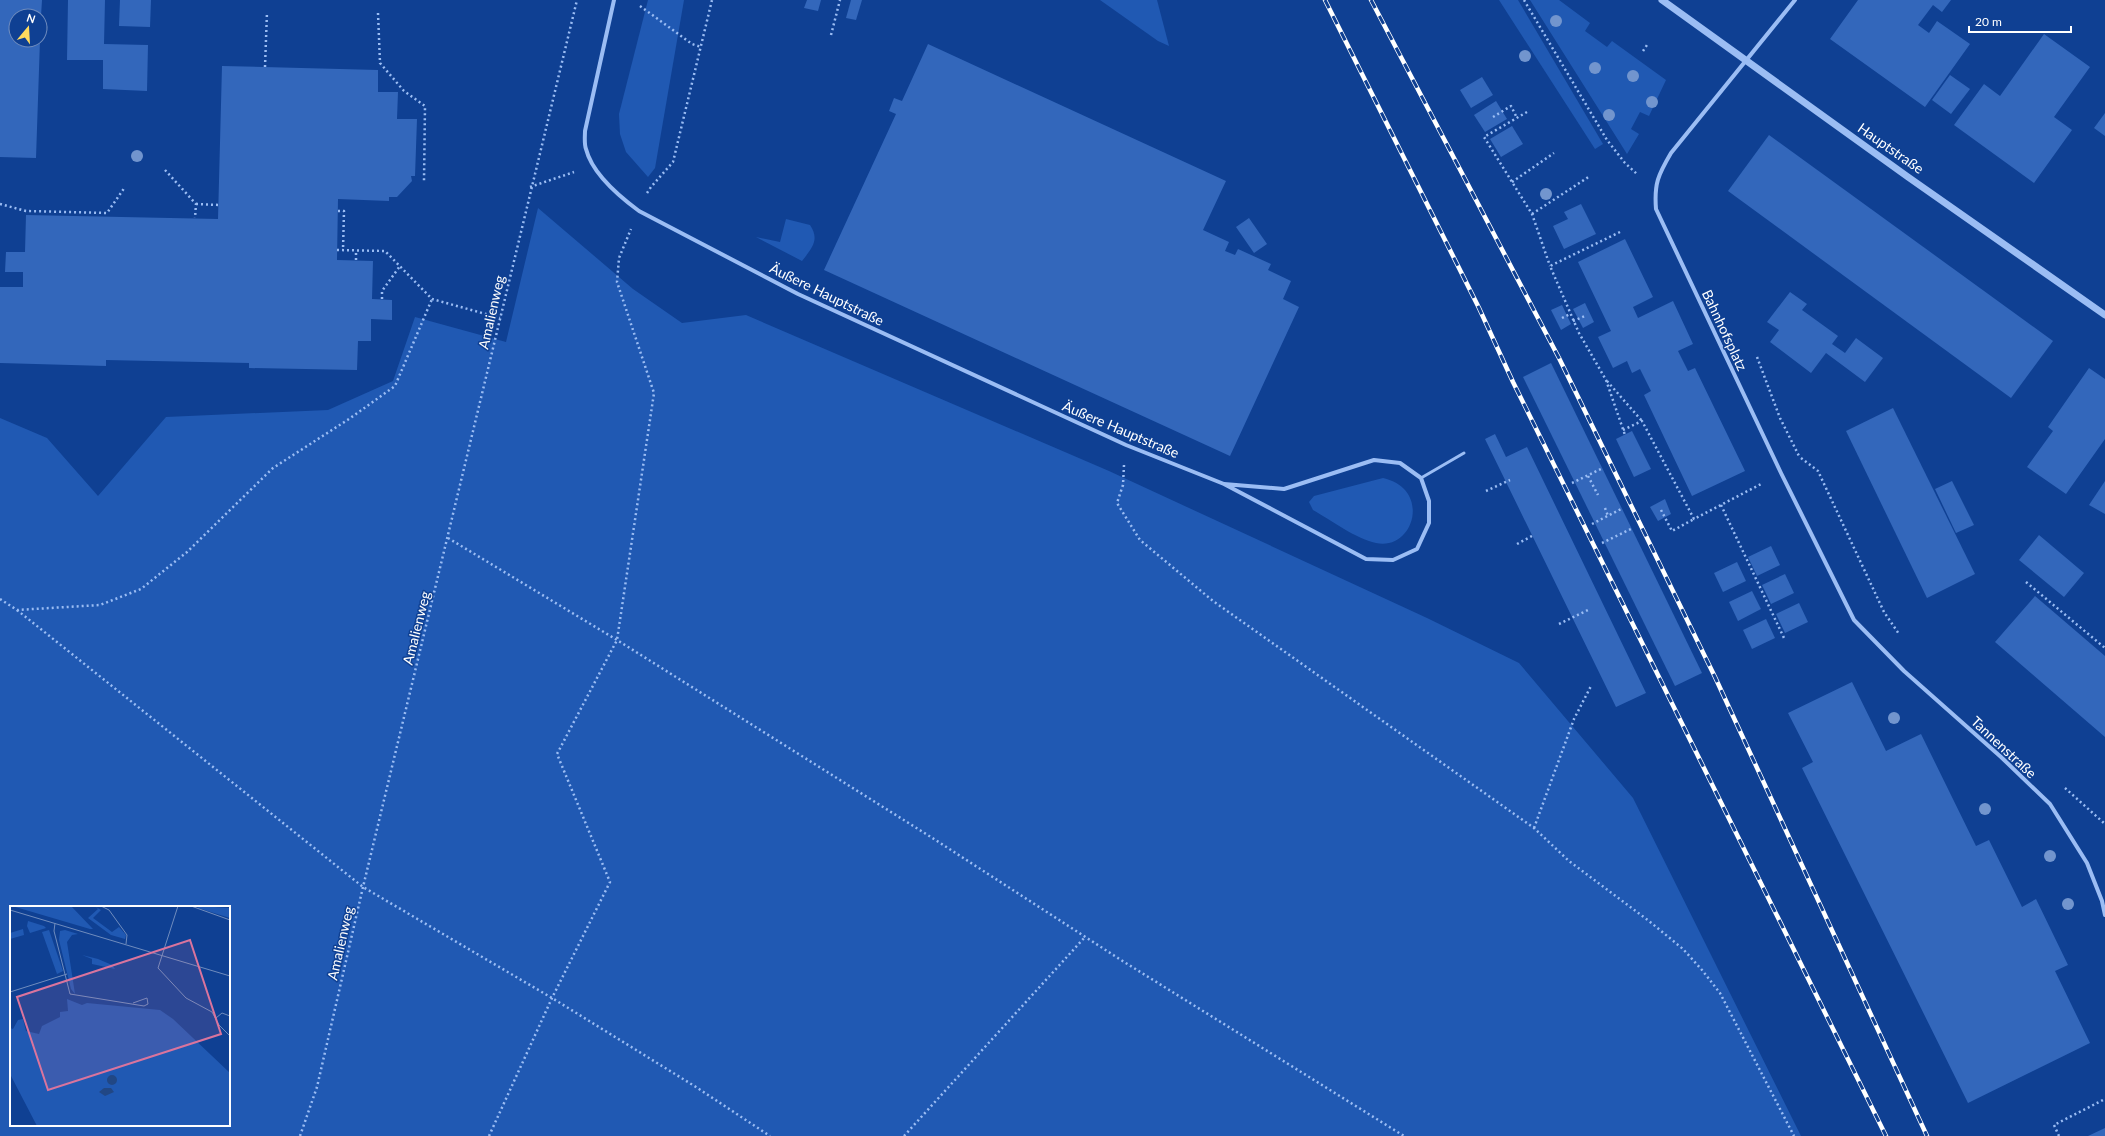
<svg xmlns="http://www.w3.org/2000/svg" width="2105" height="1136" font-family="Lato,sans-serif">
  <rect width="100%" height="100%" fill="#0f4093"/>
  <g fill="#2059b3" fill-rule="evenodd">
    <polygon points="648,0 684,0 655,168 648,177 626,152 620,134 619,114"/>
    <polygon points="1100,0 1157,0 1169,46 1158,41"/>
    <polygon points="1499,0 1518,0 1603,144 1595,149"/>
    <polygon points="1530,0 1559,0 1590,23 1585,31 1607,47 1612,41 1666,80 1649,116 1640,112 1631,129 1639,134 1627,154"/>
    <path d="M538,208l95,81 49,34 64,-8 363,156 318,147 92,45 114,135 168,338h-1801v-718l47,20 51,58 68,-79 162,-7 65,-29 22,-64 91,25zM11,907h218v218h-218z"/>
    <path d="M786,219l24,6c10,15 2,23 -8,36l-46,-24 24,5z"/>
    <path d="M1383,478c49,11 31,73 -7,65 -20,-4 -45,-23 -63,-33l-4,-8 5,-6z"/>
  </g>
  <g fill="#3367bb">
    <polygon points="0,0 42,0 41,16 16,16 16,40 40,40 36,158 0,157"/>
    <polygon points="68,0 105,0 104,44 148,45 147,91 103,89 103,60 67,60"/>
    <polygon points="120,0 151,0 150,27 119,26"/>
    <polygon points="807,0 821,0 818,11 804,8"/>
    <polygon points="851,0 862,0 856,20 846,18"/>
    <polygon points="1858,0 1951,0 1942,12 1933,5 1918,25 1929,33 1937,21 1970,44 1925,107 1830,39"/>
    <polygon points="2044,34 2090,67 2054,117 2072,130 2034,183 1954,125 1984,84 2000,96"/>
    <polygon points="928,44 1226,181 1203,230 1229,242 1225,251 1235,255 1238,249 1271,264 1268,270 1291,281 1283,299 1299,307 1230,456 824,270 896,114 889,111 894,98 902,101"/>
    <polygon points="222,66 378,70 378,92 398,92 397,119 417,119 415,176 411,176 412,181 397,197 389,197 389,201 338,199 337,260 373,261 372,299 392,300 392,320 371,319 371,341 358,341 357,370 249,368 249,363 106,360 106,366 0,363 0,287 23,287 23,272 5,272 6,252 25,252 26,215 218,219"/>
    <polygon points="1950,75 1970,89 1951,114 1932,100"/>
    <polygon points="1482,77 1493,95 1471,108 1460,90"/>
    <polygon points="1496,101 1507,119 1485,132 1474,115"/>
    <polygon points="2105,113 2105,136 2094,128"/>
    <polygon points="1512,126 1523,144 1501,157 1490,139"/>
    <polygon points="1769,135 2053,341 2011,398 1728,191"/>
    <polygon points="1581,204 1596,234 1564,249 1553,226 1568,219 1564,212"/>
    <polygon points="1249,218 1267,244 1254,253 1236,227"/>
    <polygon points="1625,239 1653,297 1633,307 1638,318 1673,301 1693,344 1678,351 1688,371 1695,368 1745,471 1692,496 1644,395 1651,391 1640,369 1632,373 1627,361 1613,368 1598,337 1611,331 1578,262"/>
    <polygon points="1790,292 1807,304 1802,310 1838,336 1832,344 1845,353 1856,338 1883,358 1865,382 1826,353 1811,373 1770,342 1779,330 1767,322"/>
    <polygon points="1585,303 1594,322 1583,328 1573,309"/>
    <polygon points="1562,305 1571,324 1561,330 1551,310"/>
    <polygon points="1551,363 1702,673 1675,686 1523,377"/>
    <polygon points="2089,368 2105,379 2105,439 2066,494 2027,467 2053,431 2048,427"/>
    <polygon points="1893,408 1975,574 1927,598 1846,431"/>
    <polygon points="1632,431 1651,469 1634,477 1616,439"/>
    <polygon points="1495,434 1506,457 1527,447 1646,693 1616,707 1485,439"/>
    <polygon points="1952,481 1974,525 1956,533 1935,489"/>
    <polygon points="2105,481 2105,514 2089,505"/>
    <polygon points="1665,499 1671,514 1658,521 1650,507"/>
    <polygon points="2039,535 2084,573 2064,597 2019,560"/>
    <polygon points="1771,546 1780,565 1757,576 1748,557"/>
    <polygon points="1737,562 1746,581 1723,592 1714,573"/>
    <polygon points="1785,574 1794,593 1771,604 1762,585"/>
    <polygon points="1752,591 1761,609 1738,621 1729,602"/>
    <polygon points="2035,596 2105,656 2105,737 1995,642"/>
    <polygon points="1799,603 1808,622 1785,633 1776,614"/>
    <polygon points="1766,619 1775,638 1752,649 1743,630"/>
    <polygon points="1852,682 1886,751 1921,734 1976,846 1989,840 2022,907 2036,899 2068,965 2055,971 2090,1043 1968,1103 1802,768 1813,762 1788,713"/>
    <polygon points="2105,1128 2105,1136 2088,1136"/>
  </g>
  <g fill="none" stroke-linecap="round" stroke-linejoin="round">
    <g stroke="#9bbdf4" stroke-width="2.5" stroke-dasharray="2 3" stroke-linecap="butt">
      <polyline points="1524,0 1607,140 1625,163 1638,175"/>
      <polyline points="640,6 692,44 701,47"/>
      <polyline points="378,13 380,63 404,91 425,106 424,181"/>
      <polyline points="831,35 840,0"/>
      <polyline points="1643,51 1647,45"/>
      <polyline points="265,67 267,12"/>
      <polyline points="1527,112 1484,137 1532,214 1550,266"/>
      <polyline points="1493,117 1511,106 1517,118"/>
      <polyline points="165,170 196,204 195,218"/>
      <polyline points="1512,182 1554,153"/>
      <polyline points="530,187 574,172"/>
      <polyline points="647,193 651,187 673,162 712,0"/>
      <polyline points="0,204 26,211 107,213 125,187"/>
      <polyline points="196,204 219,205"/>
      <polyline points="338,211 344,211 343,250"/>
      <polyline points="1532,214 1590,176"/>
      <polyline points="1620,232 1550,266 1579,333 1606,380 1625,435"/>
      <polyline points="337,250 385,251 432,299 500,318"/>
      <polyline points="356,260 356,250"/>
      <polyline points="382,299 382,291 400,266"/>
      <polyline points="1562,318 1570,314"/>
      <polyline points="1573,321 1585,316"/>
      <polyline points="1757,357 1780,418 1800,458"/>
      <polyline points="1607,381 1642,421"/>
      <polyline points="1623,430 1642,421 1694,519 1763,483"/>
      <polyline points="1801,458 1818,471 1884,612 1899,634"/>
      <polyline points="1124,465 1123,485 1117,503 1140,540 1213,601 1534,828 1569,861 1649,921 1683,949 1702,970 1720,993 1794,1136"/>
      <polyline points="1588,476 1598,495"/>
      <polyline points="1572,483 1603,468"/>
      <polyline points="1486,491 1510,480"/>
      <polyline points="1721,505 1784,638"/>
      <polyline points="1605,508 1608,516"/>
      <polyline points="1661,510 1672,531 1694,519"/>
      <polyline points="1592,524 1623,508"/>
      <polyline points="448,538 617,640 934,839 1121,960 1404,1136"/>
      <polyline points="1602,543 1633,528"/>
      <polyline points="1517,544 1532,536"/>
      <polyline points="2026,582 2105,648"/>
      <polyline points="0,599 17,610 100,605 141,589 187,552 273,468 349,419 395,386 432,299"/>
      <polyline points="17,610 363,887 552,998 696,1087 770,1136"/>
      <polyline points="1559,624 1588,610"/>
      <polyline points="2065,788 2105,824"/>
      <polyline points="1534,828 1574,719 1591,686"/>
      <polyline points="300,1136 317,1087 363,887 577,0"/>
      <polyline points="489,1136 552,998 610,882 557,754 617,640 654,393 617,282 619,258 631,229"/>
      <polyline points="904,1136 1085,937"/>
      <polyline points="2059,1136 2054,1125 2105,1099"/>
    </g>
    <polyline stroke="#9bbdf4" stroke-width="3" points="1421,478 1464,453"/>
    <g stroke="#9bbdf4" stroke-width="4">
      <path d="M614,0l-29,131c0,5 -1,13 1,18 6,24 34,48 53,62l159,83 328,151 98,39 142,75 27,1 24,-11 12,-26v-22l-8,-23 -21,-15 -26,-3 -90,29 -60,-5"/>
      <path d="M1795,0l-124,153c-13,22 -17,31 -15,56l125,264 73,147 50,51 97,86 49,47 37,59 15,38 3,14"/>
    </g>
    <polyline stroke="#9bbdf4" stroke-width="7" points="1662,0 1908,177 2105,315"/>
    <g stroke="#fff" stroke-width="4.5">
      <g id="rail">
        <polyline points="1325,0 1479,308 1513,382 1886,1136"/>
        <polyline points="1371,0 1559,358 1715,677 1927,1136"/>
      </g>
    </g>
    <use href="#rail" stroke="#0f4093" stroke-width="3" stroke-dasharray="9" stroke-linecap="butt"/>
  </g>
  <g fill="#7295ce">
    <circle cx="1556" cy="21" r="6"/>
    <circle cx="1525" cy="56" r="6"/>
    <circle cx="1595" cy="68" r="6"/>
    <circle cx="1633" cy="76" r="6"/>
    <circle cx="1652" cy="102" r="6"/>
    <circle cx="1609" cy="115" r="6"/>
    <circle cx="137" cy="156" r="6"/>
    <circle cx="1546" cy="194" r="6"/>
    <circle cx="1894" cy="718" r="6"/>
    <circle cx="1985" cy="809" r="6"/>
    <circle cx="2050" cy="856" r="6"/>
    <circle cx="2068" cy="904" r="6"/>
  </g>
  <g text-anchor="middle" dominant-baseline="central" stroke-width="3" stroke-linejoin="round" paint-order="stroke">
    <g font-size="14" fill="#fff" stroke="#0f4093">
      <text transform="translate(1891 148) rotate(35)">Hauptstraße</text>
      <text transform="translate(827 294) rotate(26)">Äußere Hauptstraße</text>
      <text transform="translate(491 312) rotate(-77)">Amalienweg</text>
      <text transform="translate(1725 330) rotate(65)">Bahnhofsplatz</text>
      <text transform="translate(1121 429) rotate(23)">Äußere Hauptstraße</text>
      <text transform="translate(416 628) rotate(-76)">Amalienweg</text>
      <text transform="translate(2004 747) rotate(43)">Tannenstraße</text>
      <text transform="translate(340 943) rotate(-77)">Amalienweg</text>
    </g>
  </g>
  <g transform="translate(10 906)">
    <rect width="220" height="220" fill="#0f4093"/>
    <path d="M2,0h59l22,23h-3zM189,0l31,2v10l-32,-10zM86,1l5,3 -8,8 19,14 7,-5 7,8 -1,4 -14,-4 -23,-17 10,-9zM18,15l16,5 2,2 -16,5 -3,-7zM13,23l1,6 -14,4v-6zM39,24l14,41 -6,3 -15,-42zM55,24l13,4 -6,1 -5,7 8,52 -4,-5 -12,-49 1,-9zM72,49l16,4 14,6 3,4 -23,-5v-5zM57,93l15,6 5,-2 73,7 13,9 57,54v53h-193l-27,-52v-46l3,1 5,-9 5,-1 3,12 13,3 3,-8 18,-9v-5l8,-1z" fill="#2059b3"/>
    <path d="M97 174a5 5 0 1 1 10 0a5 5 0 1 1-10 0ZM94,182h7l3,4 -9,4 -6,-4z" fill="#214785"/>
    <path fill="none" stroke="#6f8cbe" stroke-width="1" d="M91,0l8,4 18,25 -1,9M168,0l-20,62 28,30 26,14 7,13 11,11M181,0l39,14M0,4l220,66M45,17l-1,8 16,63 74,12 4,-2 -1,-6M0,86l57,-18M123,97l14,-5M206,112l6,-5 8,3"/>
    <path fill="#da749d" fill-opacity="0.15" stroke="#da749d" stroke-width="2" d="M180,34l31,94 -173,56 -31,-93z"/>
    <rect width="220" height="220" fill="none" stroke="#fff" stroke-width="2"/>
  </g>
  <g transform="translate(28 28) rotate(18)"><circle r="19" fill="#0f4093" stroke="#6f8cbe"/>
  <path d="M0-3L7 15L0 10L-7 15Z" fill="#ffdb5e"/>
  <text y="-6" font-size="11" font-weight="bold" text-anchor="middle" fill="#ffffff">N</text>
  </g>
  <path d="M1969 26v6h102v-6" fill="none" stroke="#ffffff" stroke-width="2"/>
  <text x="1975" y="26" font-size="12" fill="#ffffff" stroke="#0f4093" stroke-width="3" paint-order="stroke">20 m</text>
</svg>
